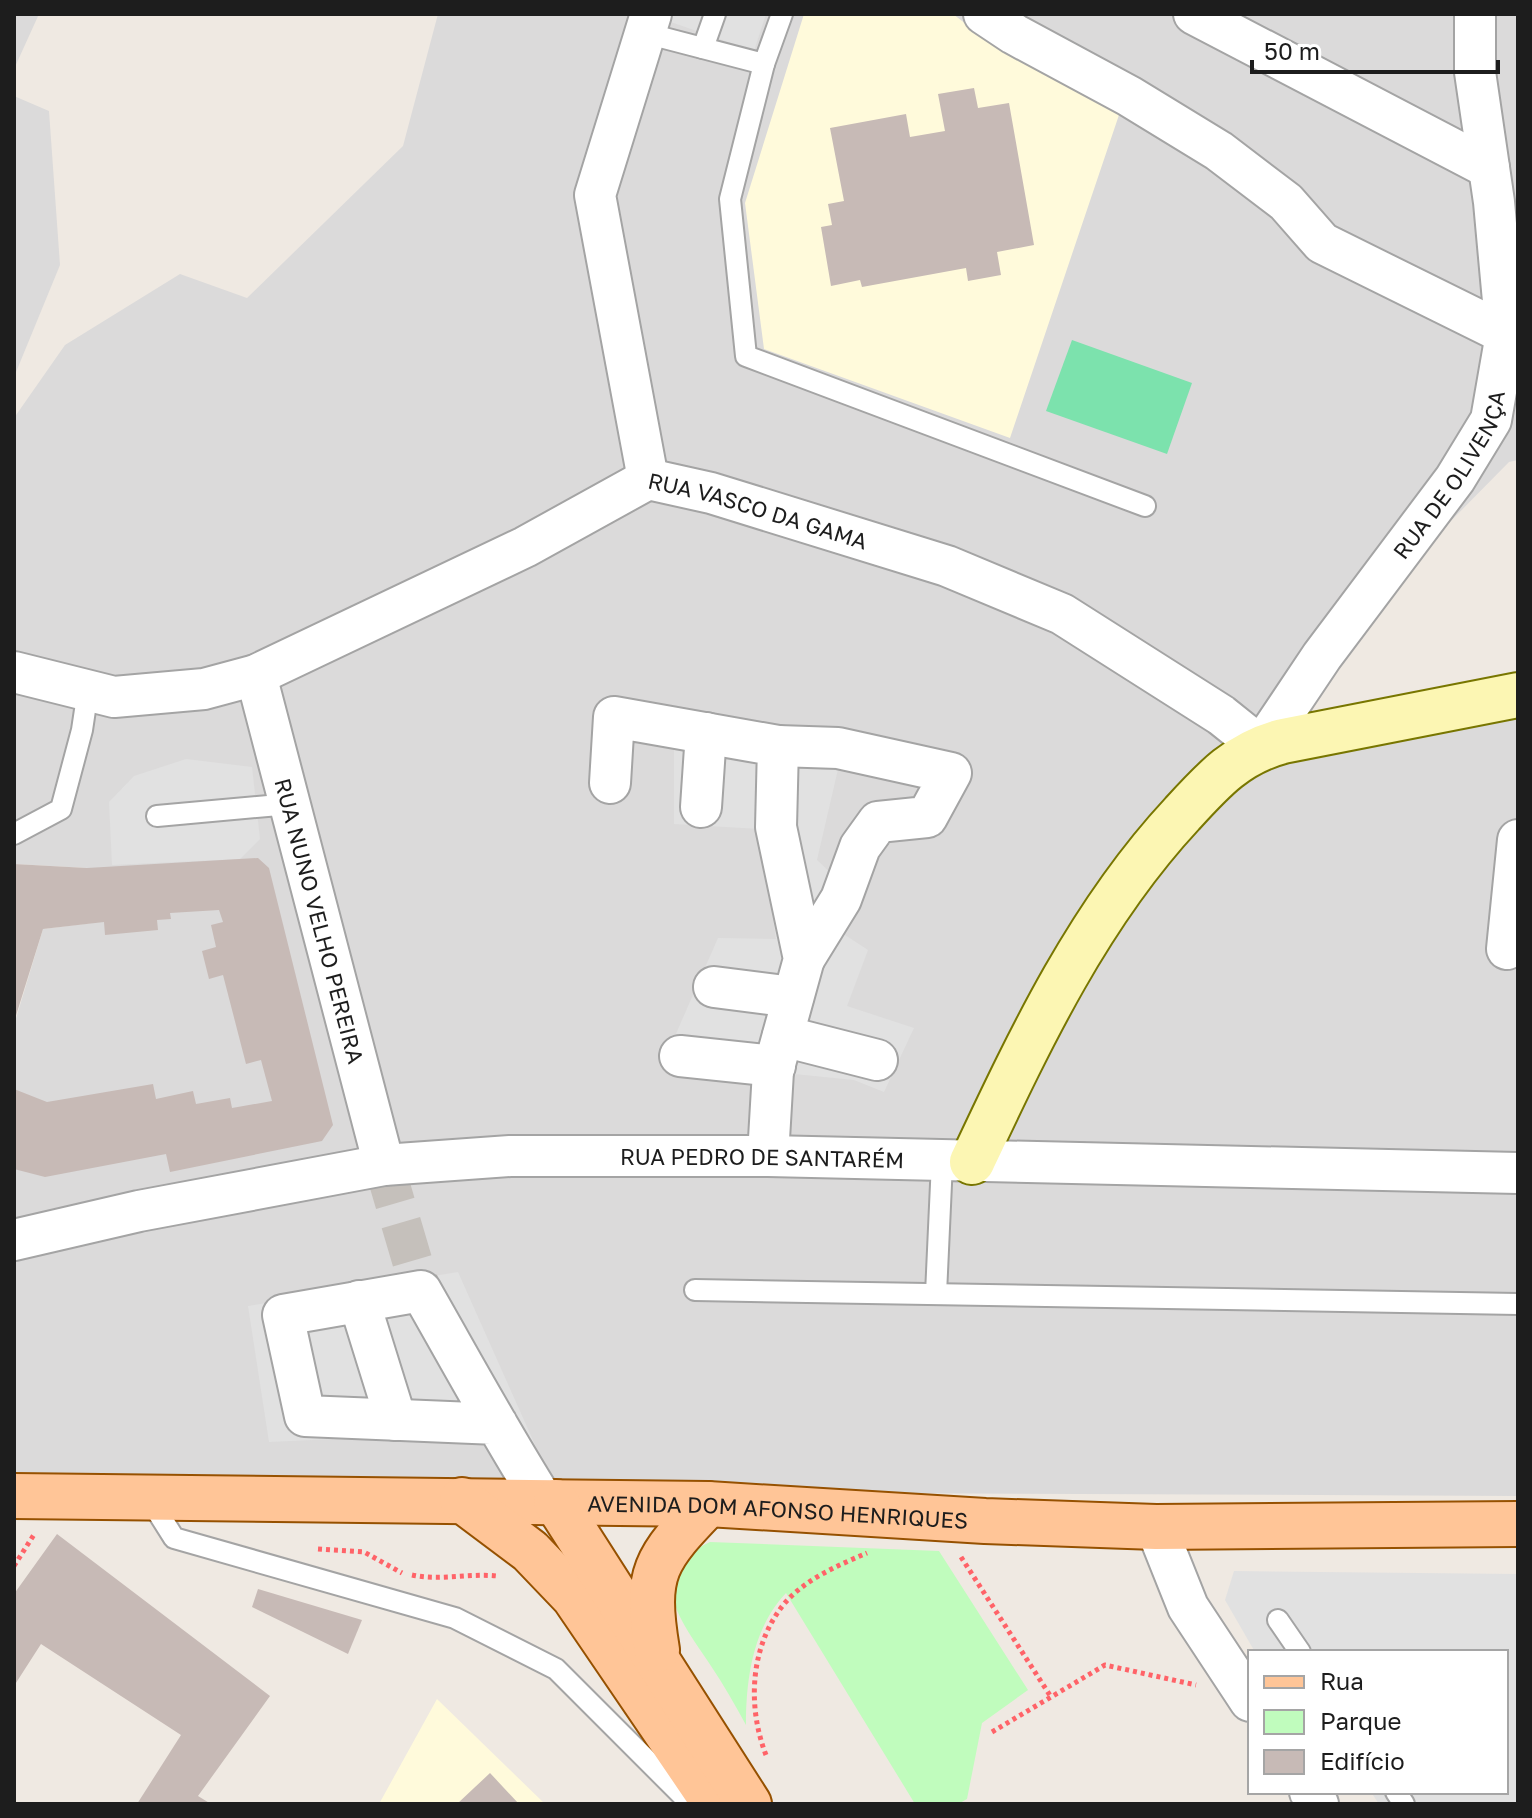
<svg xmlns="http://www.w3.org/2000/svg" width="1532" height="1818" font-family="'Golos Text',sans-serif">
  <rect width="100%" height="100%" fill="#efe9e2"/>
  <g fill="#dbdada">
    <polygon points="14,14 39,14 14,69"/>
    <polygon points="438,14 1518,14 1518,460 1509,462 1229,746 950,1161 527,1149 14,1221 14,1025 43,929 92,923 87,868 14,864 14,418 65,345 180,274 247,298 403,146"/>
    <polygon points="14,96 49,111 60,265 14,377"/>
    <polygon points="1518,685 1518,1496 238,1490 14,1475 14,1242 529,1159 953,1172 1105,911 1266,743"/>
  </g>
  <g fill="#fffadb">
    <polygon points="804,14 953,14 984,38 1121,109 1010,438 764,349 745,203"/>
    <polygon points="437,1699 545,1804 379,1804"/>
  </g>
  <path fill="#c0fcbd" d="M710,1542l229,9 89,139 -46,33 -15,76 -9,5h-43l-129,-211c-33,35 -40,85 -40,132 -11,-20 -22,-40 -35,-59 -30,-45 -70,-92 -1,-124z"/>
  <polygon fill="#7ce2ad" points="1072,340 1192,383 1167,454 1046,411"/>
  <g fill="#e1e1e1">
    <polygon points="667,14 766,14 754,51 665,20"/>
    <polygon points="674,714 845,739 817,860 855,896 842,933 868,950 847,1006 914,1028 884,1092 854,1080 664,1061 718,938 776,939 760,829 674,824"/>
    <polygon points="186,759 252,767 260,839 240,859 112,865 109,802 134,776"/>
    <polygon points="458,1272 536,1447 463,1433 269,1442 248,1306"/>
    <polygon points="1234,1571 1518,1574 1518,1804 1379,1804 1371,1792 1506,1792 1506,1652 1255,1652 1225,1600"/>
  </g>
  <g fill="#c7bab6">
    <polygon points="974,88 978,108 1009,103 1034,245 997,252 1001,275 968,281 966,268 862,287 860,280 831,286 821,227 832,225 828,204 844,201 830,128 906,114 910,137 945,131 938,94"/>
    <polygon points="258,858 269,868 333,1125 322,1141 170,1172 166,1154 45,1177 14,1169 14,1089 47,1102 153,1084 156,1099 193,1091 196,1104 230,1098 232,1108 272,1101 261,1060 246,1064 223,975 209,979 202,951 216,947 211,925 223,922 219,910 170,913 171,919 157,920 158,930 105,935 104,922 43,929 14,1022 14,864 87,868"/>
    <polygon points="57,1534 270,1696 198,1796 211,1804 137,1804 181,1735 41,1644 14,1686 14,1594"/>
    <polygon points="258,1589 362,1620 348,1654 252,1607"/>
    <polygon points="490,1773 519,1804 457,1804"/>
  </g>
  <g fill="none" stroke-linecap="round" stroke-linejoin="round">
    <polyline stroke="#c5c0bb" stroke-width="40" stroke-dasharray="40 20" stroke-linecap="butt" points="384,1165 421,1291"/>
    <g stroke="#a4a4a4" stroke-width="24">
      <g id="lane">
        <polyline points="645,33 764,64 782,14"/>
        <polyline points="703,48 715,14"/>
        <polyline points="764,64 730,199 746,356 1145,506"/>
        <polyline points="157,816 290,804"/>
        <polyline points="14,834 61,809 82,730 88,690"/>
        <polyline points="695,1290 1518,1304"/>
        <polyline points="936,1294 942,1162"/>
        <polyline points="150,1500 174,1538 455,1618 556,1669 691,1804"/>
        <polyline points="1278,1620 1300,1652"/>
        <polyline points="1396,1792 1404,1804"/>
      </g>
    </g>
    <g stroke="#a4a4a4" stroke-width="44">
      <g id="street">
        <polyline points="984,14 1014,34 1129,96 1219,151 1286,202 1322,243 1506,334"/>
        <polyline points="1194,14 1489,168"/>
        <polyline points="648,479 595,195 651,14"/>
        <path id="s1" d="M14,672l100,25 90,-8 52,-14 269,-128 123,-68 63,14 236,73 115,48 159,101 40,32 61,-91 133,-177 36,-59 15,-86 -12,-132 -19,-130v-58"/>
        <path id="s2" d="M256,675l128,490"/>
        <polyline points="778,746 838,748 951,773 927,817 878,822 860,847 841,899 804,959"/>
        <polyline points="610,783 614,717 778,746 776,827 804,959 773,1071 768,1156"/>
        <polyline points="701,807 706,733"/>
        <polyline points="1507,949 1518,840"/>
        <polyline points="714,987 793,997"/>
        <polyline points="783,1036 877,1060"/>
        <polyline points="680,1056 775,1066"/>
        <path id="s3" d="M14,1240l125,-29 245,-46 126,-9h258l750,17"/>
        <polyline points="359,1301 396,1420"/>
        <path d="M497,1424l-192,-8 -22,-101 138,-24c40,70 79,142 122,210"/>
        <polyline points="1156,1527 1188,1607 1250,1701"/>
        <polyline points="1310,1792 1318,1804"/>
      </g>
    </g>
    <g stroke="#787600" stroke-width="48">
      <path id="secondary" d="M972,1162c58,-123 116,-247 210,-348 31,-34 55,-61 101,-73l235,-46"/>
    </g>
    <g stroke="#965100" stroke-width="48">
      <g id="primary">
        <path id="s4" d="M14,1496l694,8 277,17 171,6 362,-3"/>
        <polyline points="462,1500 530,1551 574,1597 715,1804"/>
        <polyline points="556,1502 749,1804"/>
        <path d="M657,1650c-13,-78 -2,-91 51,-146"/>
      </g>
    </g>
    <g stroke="#ff6368" stroke-width="5" stroke-dasharray="4 4" stroke-linecap="butt">
      <polyline points="318,1549 364,1552 402,1573"/>
      <polyline points="961,1557 1051,1697"/>
      <polyline points="14,1566 35,1533"/>
      <path d="M412,1575c28,6 57,-2 85,1"/>
      <polyline points="992,1732 1105,1665 1196,1685"/>
      <path d="M766,1755c-19,-49 -16,-109 18,-151 21,-25 55,-39 83,-51"/>
    </g>
    <use href="#lane" stroke="#fff" stroke-width="20"/>
    <use href="#street" stroke="#fff" stroke-width="40"/>
    <use href="#secondary" stroke="#fcf6b3" stroke-width="44"/>
    <use href="#primary" stroke="#ffc597" stroke-width="44"/>
  </g>
  <g text-anchor="middle" dominant-baseline="central" stroke-width="6" stroke-linejoin="round" paint-order="stroke">
    <g font-size="22" fill="#1d1d1d" stroke="#fff">
      <text stroke="none"><textPath href="#s1" startOffset="1694">RUA DE OLIVENÇA</textPath></text>
      <text stroke="none"><textPath href="#s1" startOffset="800">RUA VASCO DA GAMA</textPath></text>
      <text stroke="none"><textPath href="#s2" startOffset="254">RUA NUNO VELHO PEREIRA</textPath></text>
      <text stroke="none"><textPath href="#s3" startOffset="756">RUA PEDRO DE SANTARÉM</textPath></text>
      <text stroke="none"><textPath href="#s4" startOffset="764">AVENIDA DOM AFONSO HENRIQUES</textPath></text>
    </g>
  </g>
  <rect width="1532" height="1818" fill="none" stroke="#1d1d1d" stroke-width="32"/>
  <rect x="1248" y="1650" width="260" height="144" fill="#ffffff" stroke="#a5a5a5" stroke-width="2"/>
  <rect x="1264" y="1676" width="40" height="12" fill="#ffc597" stroke="#a5a5a5" stroke-width="2"/>
  <text x="1320" y="1690" font-size="24" fill="#1d1d1d">Rua</text>
  <rect x="1264" y="1710" width="40" height="24" fill="#c0fcbd" stroke="#a5a5a5" stroke-width="2"/>
  <text x="1320" y="1730" font-size="24" fill="#1d1d1d">Parque</text>
  <rect x="1264" y="1750" width="40" height="24" fill="#c7bab6" stroke="#a5a5a5" stroke-width="2"/>
  <text x="1320" y="1770" font-size="24" fill="#1d1d1d">Edifício</text>
  <path d="M1252 60v12h246v-12" fill="none" stroke="#1d1d1d" stroke-width="4"/>
  <text x="1264" y="60" font-size="24" fill="#1d1d1d" stroke="#ffffff" stroke-width="6" paint-order="stroke">50 m</text>
</svg>
